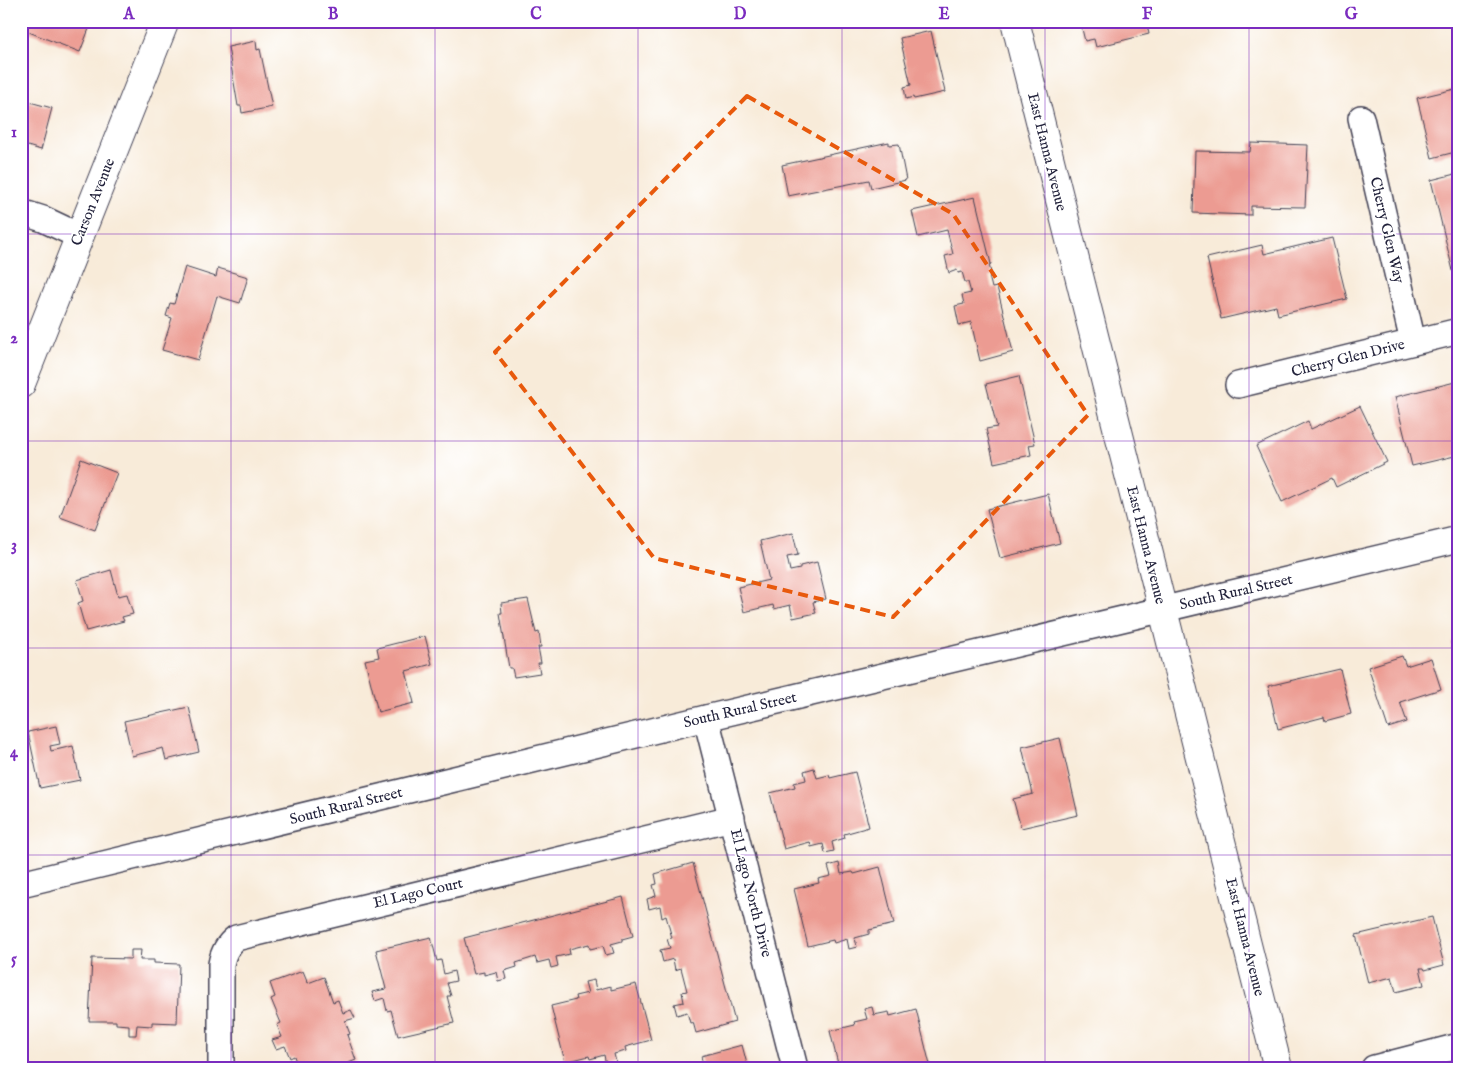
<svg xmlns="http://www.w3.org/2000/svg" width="1480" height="1089" font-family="'IM FELL English',serif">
  <rect width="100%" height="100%" fill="#fff"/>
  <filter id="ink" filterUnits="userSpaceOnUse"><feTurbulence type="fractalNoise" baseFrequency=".02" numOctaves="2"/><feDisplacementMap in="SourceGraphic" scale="10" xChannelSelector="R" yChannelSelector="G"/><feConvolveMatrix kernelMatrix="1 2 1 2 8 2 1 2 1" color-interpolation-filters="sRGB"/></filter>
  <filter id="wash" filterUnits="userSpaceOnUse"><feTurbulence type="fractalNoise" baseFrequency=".0096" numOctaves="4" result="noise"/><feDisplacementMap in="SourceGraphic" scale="20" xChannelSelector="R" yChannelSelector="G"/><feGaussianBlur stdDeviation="1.12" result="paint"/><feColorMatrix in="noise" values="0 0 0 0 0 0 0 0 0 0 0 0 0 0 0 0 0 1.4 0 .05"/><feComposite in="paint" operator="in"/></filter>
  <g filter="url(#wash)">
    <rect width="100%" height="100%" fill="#f8ebd9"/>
    <g id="blocks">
      <g fill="#ec9b92">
        <polygon points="21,21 92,21 80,52 21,29"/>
        <polygon points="1080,21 1146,21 1149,34 1096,47 1094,39 1085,41"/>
        <polygon points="931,31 945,92 914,99 913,97 906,99 904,87 911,85 900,38"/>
        <polygon points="256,41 257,50 260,49 272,107 242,113 241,106 238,106 228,47"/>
        <polygon points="1459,88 1459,151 1432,158 1417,98"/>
        <polygon points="22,100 52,108 41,150 21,144"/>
        <polygon points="889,142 889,145 899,144 906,180 871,188 869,180 788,196 782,165"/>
        <polygon points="1251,143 1308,145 1305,207 1251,206 1251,215 1193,213 1195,151 1250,152"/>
        <polygon points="1459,173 1459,274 1454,275 1431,180"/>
        <polygon points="975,197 991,264 989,265 992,276 989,276 992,288 997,287 1013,352 980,361 971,322 959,325 955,306 964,304 962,295 971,293 968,282 965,282 962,272 958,273 957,270 949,273 945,256 953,254 947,230 918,237 912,211"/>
        <polygon points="1332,238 1347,299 1278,315 1276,306 1221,319 1207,258 1262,245 1264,254"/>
        <polygon points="185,267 216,277 218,268 248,277 240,303 217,296 198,360 162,350 172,318 166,316 170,303 174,304"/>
        <polygon points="1019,376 1035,444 1029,445 1031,455 994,463 986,429 997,427 986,384"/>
        <polygon points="1455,382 1459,398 1459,455 1412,466 1395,397"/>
        <polygon points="1360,406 1387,462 1336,487 1332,478 1282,502 1256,446 1308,421 1311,429"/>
        <polygon points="81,459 117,473 95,530 60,517"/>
        <polygon points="1048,494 1060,543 1000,558 987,509"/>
        <polygon points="793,533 798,555 787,557 790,571 800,569 800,566 817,562 826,599 813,602 816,613 793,618 790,605 774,609 773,605 744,612 738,587 769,580 760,541"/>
        <polygon points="111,570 118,596 127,594 133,614 122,617 124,621 86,631 78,603 83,601 77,580"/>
        <polygon points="528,599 536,633 539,632 541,647 538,647 541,663 538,663 540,673 514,677 512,668 509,668 500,613 502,613 501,603"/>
        <polygon points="1459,634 1459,669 1458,670 1451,642 1458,640 1457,635"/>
        <polygon points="425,636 432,664 406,671 414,703 378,712 365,660 379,657 377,648"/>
        <polygon points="1402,656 1406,666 1431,658 1441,689 1400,702 1407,722 1388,728 1368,667"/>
        <polygon points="1340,669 1351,714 1325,721 1324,717 1278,729 1268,686"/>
        <polygon points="189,707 199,752 166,760 163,748 132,756 124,721"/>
        <polygon points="56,726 60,744 50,746 51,751 73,746 80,780 40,788 28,732"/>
        <polygon points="1060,738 1078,815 1021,828 1013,799 1033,794 1022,747"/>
        <polygon points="814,768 817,778 829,775 830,778 855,772 869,827 844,834 845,838 832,842 834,851 825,853 823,844 811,847 810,842 784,849 770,793 795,787 794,783 806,780 804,771"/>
        <polygon points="693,863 735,1022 696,1033 693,1022 690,1023 687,1012 677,1015 674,1004 684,1002 682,992 687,991 681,968 675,970 673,959 663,962 660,950 670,948 667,939 672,938 666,916 662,918 660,906 649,909 647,899 656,896 653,885 657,884 655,874"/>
        <polygon points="839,863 841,874 853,872 854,874 880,867 894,924 869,930 869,934 855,938 857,947 849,949 847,939 834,943 833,940 808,946 794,889 819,883 818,879 831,876 828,866"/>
        <polygon points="623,897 633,936 622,939 622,941 611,944 614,953 606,955 603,946 590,949 589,944 569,949 570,954 556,957 558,966 551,968 549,960 537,963 535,957 516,963 517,967 504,971 506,979 498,981 496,972 484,975 484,972 474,974 464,938"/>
        <polygon points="1432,917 1444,965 1425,970 1424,968 1420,968 1424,985 1396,992 1392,977 1368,983 1356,935"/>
        <polygon points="431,937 437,961 441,960 444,974 454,971 456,981 447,983 451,996 447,996 454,1023 398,1036 391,1010 387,1011 384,998 375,1001 372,992 386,989 376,950"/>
        <polygon points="131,950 141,950 140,960 154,960 154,963 179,964 177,1023 152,1022 152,1026 137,1025 136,1035 129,1035 129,1025 116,1024 116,1021 89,1021 92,958 131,959"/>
        <polygon points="303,971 308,983 324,977 333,1002 338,1000 343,1013 351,1010 355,1018 345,1021 350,1034 347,1035 356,1060 336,1068 298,1068 294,1056 290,1058 285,1046 276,1049 272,1040 282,1037 277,1025 281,1023 271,999 275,997 270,983"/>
        <polygon points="594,980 596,990 611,986 611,990 636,984 651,1040 625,1047 626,1051 614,1054 616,1062 606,1065 604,1055 590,1059 589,1056 565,1062 551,1006 576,1000 575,996 588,993 585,982"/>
        <polygon points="872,1007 874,1015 889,1012 890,1016 916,1009 930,1065 920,1068 839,1068 830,1031 855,1025 854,1022 867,1019 864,1009"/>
        <polygon points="742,1045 748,1068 699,1068 698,1066 703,1065 701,1056"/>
      </g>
    </g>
  </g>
  <g filter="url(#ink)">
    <use href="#blocks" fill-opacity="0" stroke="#424053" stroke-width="1"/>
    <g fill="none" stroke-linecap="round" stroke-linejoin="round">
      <g stroke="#424053" stroke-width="28">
        <g id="minor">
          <polyline points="1361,118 1413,342"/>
          <polyline points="21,212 43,219 79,236"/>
          <polyline points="1238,385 1459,331"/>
          <polyline points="706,718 795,1068"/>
          <polyline points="21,884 706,718 1459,539"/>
          <path d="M221,1068v-104c2,-11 6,-19 15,-26l496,-120"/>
          <polyline points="1374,1068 1459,1046"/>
        </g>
      </g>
      <g stroke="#424053" stroke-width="30">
        <g id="major">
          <polyline points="1015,21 1278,1068"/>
          <polyline points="21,384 165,21"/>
        </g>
      </g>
      <use href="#minor" stroke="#fff" stroke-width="25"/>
      <use href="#major" stroke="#fff" stroke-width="28"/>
    </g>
  </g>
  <path fill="none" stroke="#e8590c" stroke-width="4" stroke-dasharray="10 6" stroke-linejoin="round" d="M747,96l206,118 135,201 -195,202 -239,-59 -159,-206z"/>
  <path fill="none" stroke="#7b2cbf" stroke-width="1" stroke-opacity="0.55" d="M231,21v1047M435,21v1047M638,21v1047M842,21v1047M1045,21v1047M1249,21v1047M21,234h1438M21,441h1438M21,648h1438M21,855h1438"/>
  <g text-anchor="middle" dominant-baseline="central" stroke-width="4" stroke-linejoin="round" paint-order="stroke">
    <g font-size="15" fill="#22223b" stroke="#fff">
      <text transform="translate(1047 152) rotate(76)">East Hanna Avenue</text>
      <text transform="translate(93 202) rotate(-68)">Carson Avenue</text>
      <text transform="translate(1387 230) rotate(77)">Cherry Glen Way</text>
      <text transform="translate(1348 358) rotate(-14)">Cherry Glen Drive</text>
      <text transform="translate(1146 545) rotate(76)">East Hanna Avenue</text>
      <text transform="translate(1236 592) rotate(-13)">South Rural Street</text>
      <text transform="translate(740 710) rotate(-13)">South Rural Street</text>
      <text transform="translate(346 806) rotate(-14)">South Rural Street</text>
      <text transform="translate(418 893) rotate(-13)">El Lago Court</text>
      <text transform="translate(751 893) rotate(76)">El Lago North Drive</text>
      <text transform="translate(1245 937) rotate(76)">East Hanna Avenue</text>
    </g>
  </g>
  <rect width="1480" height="1089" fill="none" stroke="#fff" stroke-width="55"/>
  <rect x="28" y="28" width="1424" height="1034" fill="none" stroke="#7b2cbf" stroke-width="2"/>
  <g font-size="16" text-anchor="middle" font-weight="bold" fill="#7b2cbf">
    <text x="129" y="19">A</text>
    <text x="333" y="19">B</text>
    <text x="536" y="19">C</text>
    <text x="740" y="19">D</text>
    <text x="944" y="19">E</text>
    <text x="1147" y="19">F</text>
    <text x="1351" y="19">G</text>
    <text x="14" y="137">1</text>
    <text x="14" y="343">2</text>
    <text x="14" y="550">3</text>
    <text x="14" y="757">4</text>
    <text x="14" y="964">5</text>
  </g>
</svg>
